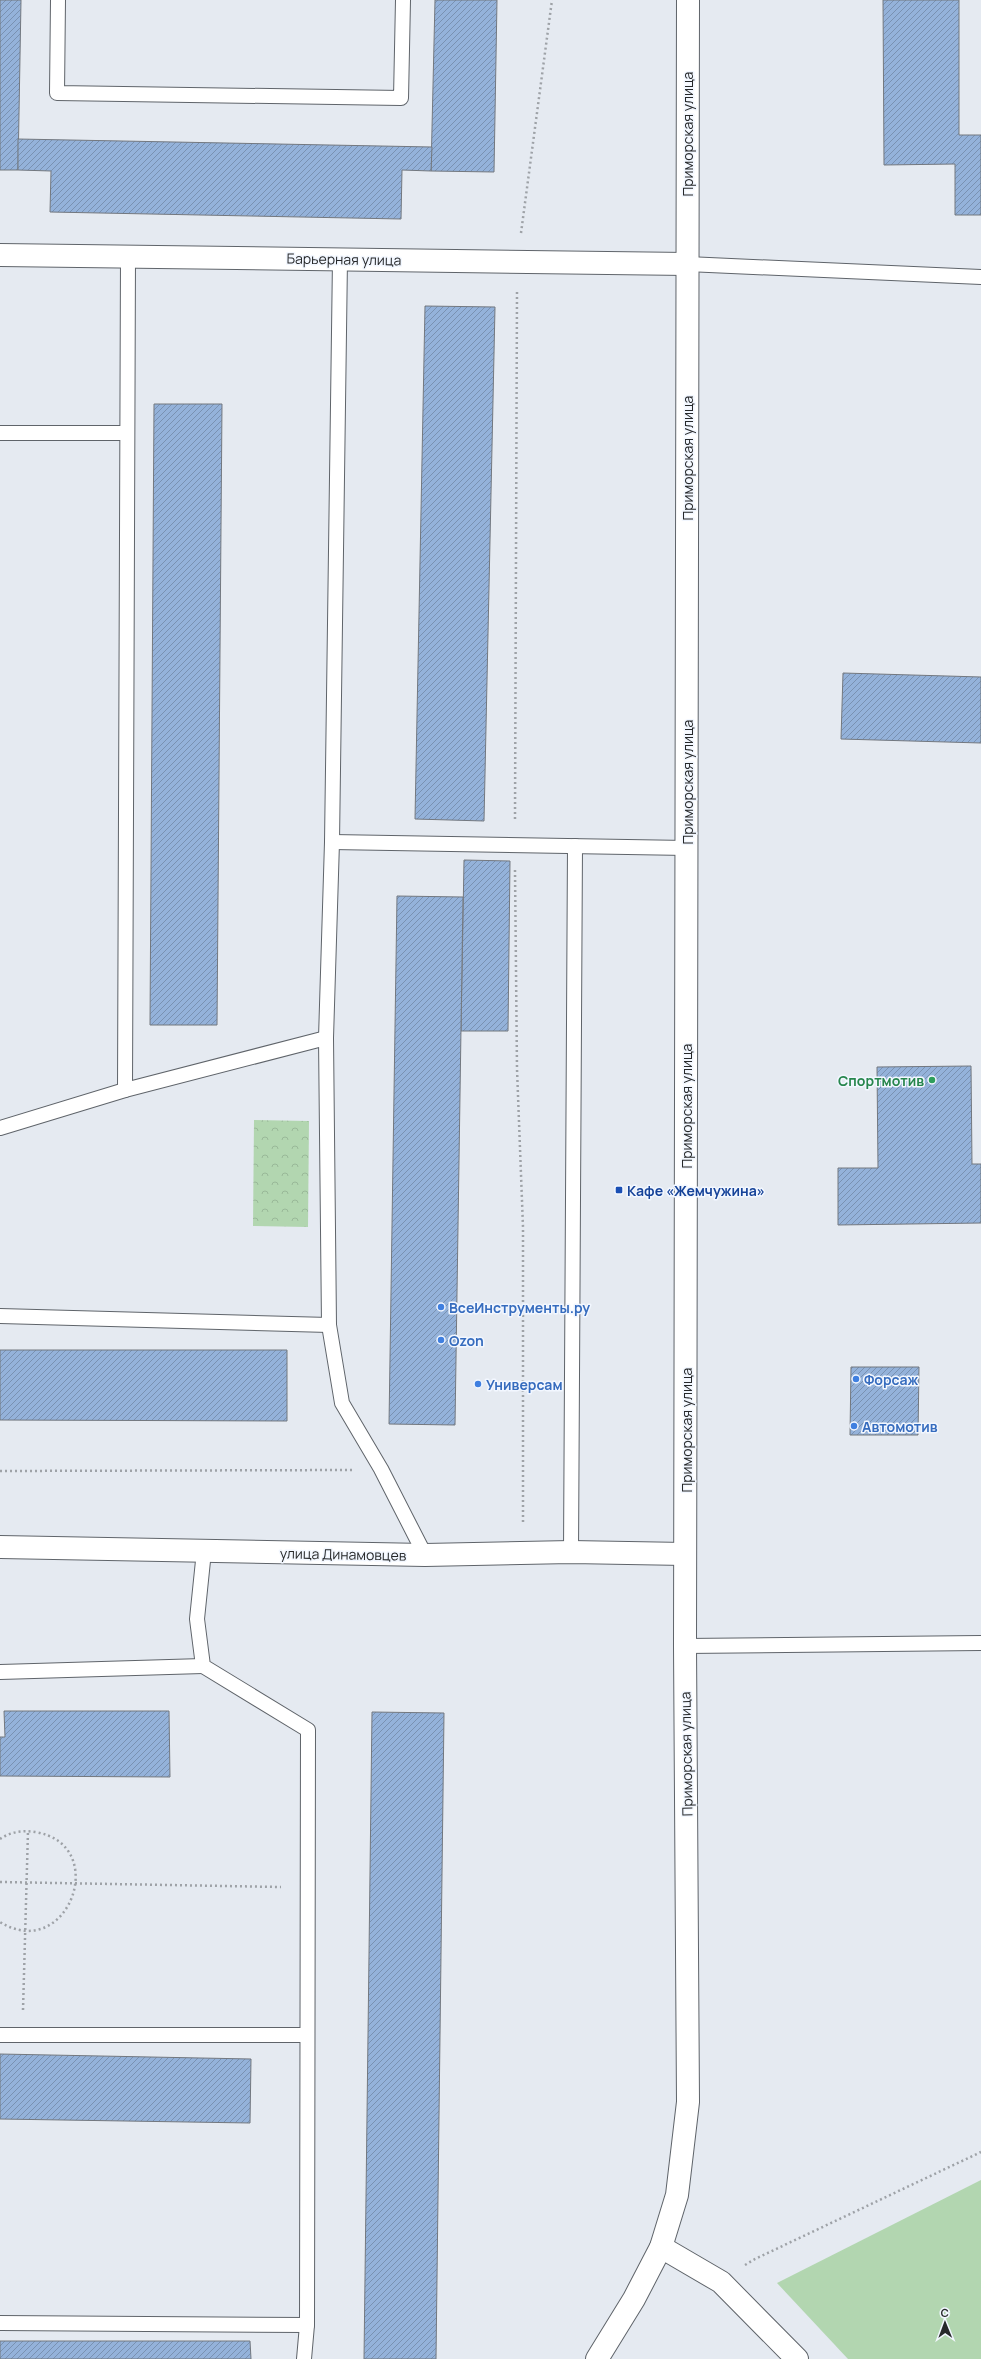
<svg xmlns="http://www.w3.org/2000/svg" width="981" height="2359" font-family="Manrope,sans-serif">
  <defs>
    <pattern id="park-crowns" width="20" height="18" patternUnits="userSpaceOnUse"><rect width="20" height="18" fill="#b2d6b0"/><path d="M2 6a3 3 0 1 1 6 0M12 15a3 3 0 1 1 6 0" fill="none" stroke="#99b898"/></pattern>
    <pattern id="building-hatch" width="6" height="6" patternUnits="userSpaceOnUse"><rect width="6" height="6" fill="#94b2da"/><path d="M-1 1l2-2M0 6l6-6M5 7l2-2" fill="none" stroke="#7991b1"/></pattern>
  </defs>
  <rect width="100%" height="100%" fill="#e5eaf1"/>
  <polygon fill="#b2d6b0" points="981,2180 981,2359 848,2359 777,2283"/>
  <polygon fill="url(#park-crowns)" points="254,1120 309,1121 308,1227 253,1226"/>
  <g fill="url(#building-hatch)" stroke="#73787f">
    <polygon points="0,0 21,0 18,170 0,170"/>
    <polygon points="435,0 497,0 494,172 431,171"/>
    <polygon points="883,0 959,0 959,135 981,135 981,215 955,215 955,164 884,165"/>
    <polygon points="18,139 432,147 431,171 402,170 401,219 50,212 51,171 18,170"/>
    <polygon points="425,306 495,307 484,821 415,819"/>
    <polygon points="154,404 222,404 217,1025 150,1025"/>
    <polygon points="843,673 981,677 981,743 841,739"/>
    <polygon points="464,860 510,861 508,1031 461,1031"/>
    <polygon points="397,896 463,897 455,1425 389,1424"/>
    <polygon points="971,1066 972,1164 981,1164 981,1223 838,1225 838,1168 878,1168 877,1067"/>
    <polygon points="0,1350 287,1350 287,1421 0,1420"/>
    <polygon points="851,1367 919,1367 918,1435 850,1435"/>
    <polygon points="4,1711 169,1711 170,1777 0,1776 0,1737 5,1737"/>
    <polygon points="372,1712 444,1713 436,2359 364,2359"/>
    <polygon points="0,2054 251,2059 250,2123 0,2119"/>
    <polygon points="0,2341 250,2341 251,2359 0,2359"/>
  </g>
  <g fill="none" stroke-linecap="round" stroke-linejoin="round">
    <g stroke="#5f646a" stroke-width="16">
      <g id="lane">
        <polyline points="58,0 57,93 401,98 403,0"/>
        <polyline points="340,259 332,842 326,1038 329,1325 342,1403 381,1469 425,1555"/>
        <polyline points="687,264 981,277"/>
        <polyline points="0,433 127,433"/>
        <polyline points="332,842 687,848"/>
        <polyline points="125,1090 128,257"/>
        <polyline points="0,1128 125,1090 326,1038"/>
        <polyline points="0,1316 329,1325"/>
        <polyline points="204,1551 197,1619 203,1666 308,1730 307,2325 304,2359"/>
        <polyline points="571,1552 575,846"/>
        <polyline points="685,1646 981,1643"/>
        <polyline points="0,1672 203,1666"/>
        <polyline points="0,2035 307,2035"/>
        <polyline points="0,2323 307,2325"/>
      </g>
    </g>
    <g stroke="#5f646a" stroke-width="24">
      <g id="street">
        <polyline points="0,255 687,264"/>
        <polyline points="0,1547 425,1555 571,1552 685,1554"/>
        <polyline points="661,2247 721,2282 797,2359"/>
      </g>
    </g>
    <g stroke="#5f646a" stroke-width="24">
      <polyline id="highway" points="597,2359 634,2299 661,2247 677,2195 688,2102 685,1646 688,0"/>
    </g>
    <g stroke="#9ea2a7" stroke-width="2.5" stroke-dasharray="2 3" stroke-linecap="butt">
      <polyline points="521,233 552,0"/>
      <polyline points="515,819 517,290"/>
      <polyline points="515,870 517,1069 523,1227 523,1523"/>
      <polyline points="0,1471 352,1470"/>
      <path d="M0,1839c10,-7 23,-9 35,-7 77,12 33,132 -35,90"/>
      <polyline points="0,1882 281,1887"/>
      <polyline points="23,2010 28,1831"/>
      <polyline points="745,2265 755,2259 981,2152"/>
    </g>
    <use href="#lane" stroke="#fff" stroke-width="14"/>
    <use href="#street" stroke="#fff" stroke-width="22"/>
    <use href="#highway" stroke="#fff" stroke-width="22"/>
  </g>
  <circle fill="#2e9e5b" stroke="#f2f7ff" stroke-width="1.5" cx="932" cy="1080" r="4"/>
  <rect fill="#1a4fb4" stroke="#f2f7ff" stroke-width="1.5" x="615" y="1186" width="8" height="8" rx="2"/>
  <g fill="#3f7fe0" stroke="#f2f7ff" stroke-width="1.5">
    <circle cx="441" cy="1307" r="4"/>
    <circle cx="441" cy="1340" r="4"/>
    <circle cx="856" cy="1379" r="4"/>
    <circle cx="478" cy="1384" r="4"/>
    <circle cx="854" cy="1426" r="4"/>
  </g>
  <g text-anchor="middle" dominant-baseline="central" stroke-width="3" stroke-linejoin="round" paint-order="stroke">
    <g font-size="14" fill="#26282a" stroke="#f2f7ff">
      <text transform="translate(687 134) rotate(-90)">Приморская улица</text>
      <text transform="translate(344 259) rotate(1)">Барьерная улица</text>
      <text transform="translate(687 458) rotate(-90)">Приморская улица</text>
      <text transform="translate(687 782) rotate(-90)">Приморская улица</text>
      <text transform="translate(686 1106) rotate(-90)">Приморская улица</text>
      <text transform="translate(686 1430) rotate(-90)">Приморская улица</text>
      <text transform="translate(343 1554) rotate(1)">улица Динамовцев</text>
      <text transform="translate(686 1754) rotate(-91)">Приморская улица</text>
    </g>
    <g font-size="14" font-weight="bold" fill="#27864d" stroke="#f2f7ff" text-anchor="end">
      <text x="924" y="1080">Спортмотив</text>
    </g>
    <g font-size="14" font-weight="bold" fill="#164399" stroke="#f2f7ff" text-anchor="start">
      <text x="627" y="1190">Кафе «Жемчужина»</text>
    </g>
    <g font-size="14" font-weight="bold" fill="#366cbe" stroke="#f2f7ff" text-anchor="start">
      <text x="449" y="1307">ВсеИнструменты.ру</text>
      <text x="449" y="1340">Ozon</text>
      <text x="864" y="1379">Форсаж</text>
      <text x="486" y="1384">Универсам</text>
      <text x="862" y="1426">Автомотив</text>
    </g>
  </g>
  <g transform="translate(945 2323) rotate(359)" stroke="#f2f7ff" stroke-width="3" paint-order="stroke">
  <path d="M0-3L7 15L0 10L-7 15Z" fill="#26282a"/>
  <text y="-6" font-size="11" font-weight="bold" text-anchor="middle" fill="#26282a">С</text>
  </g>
</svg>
